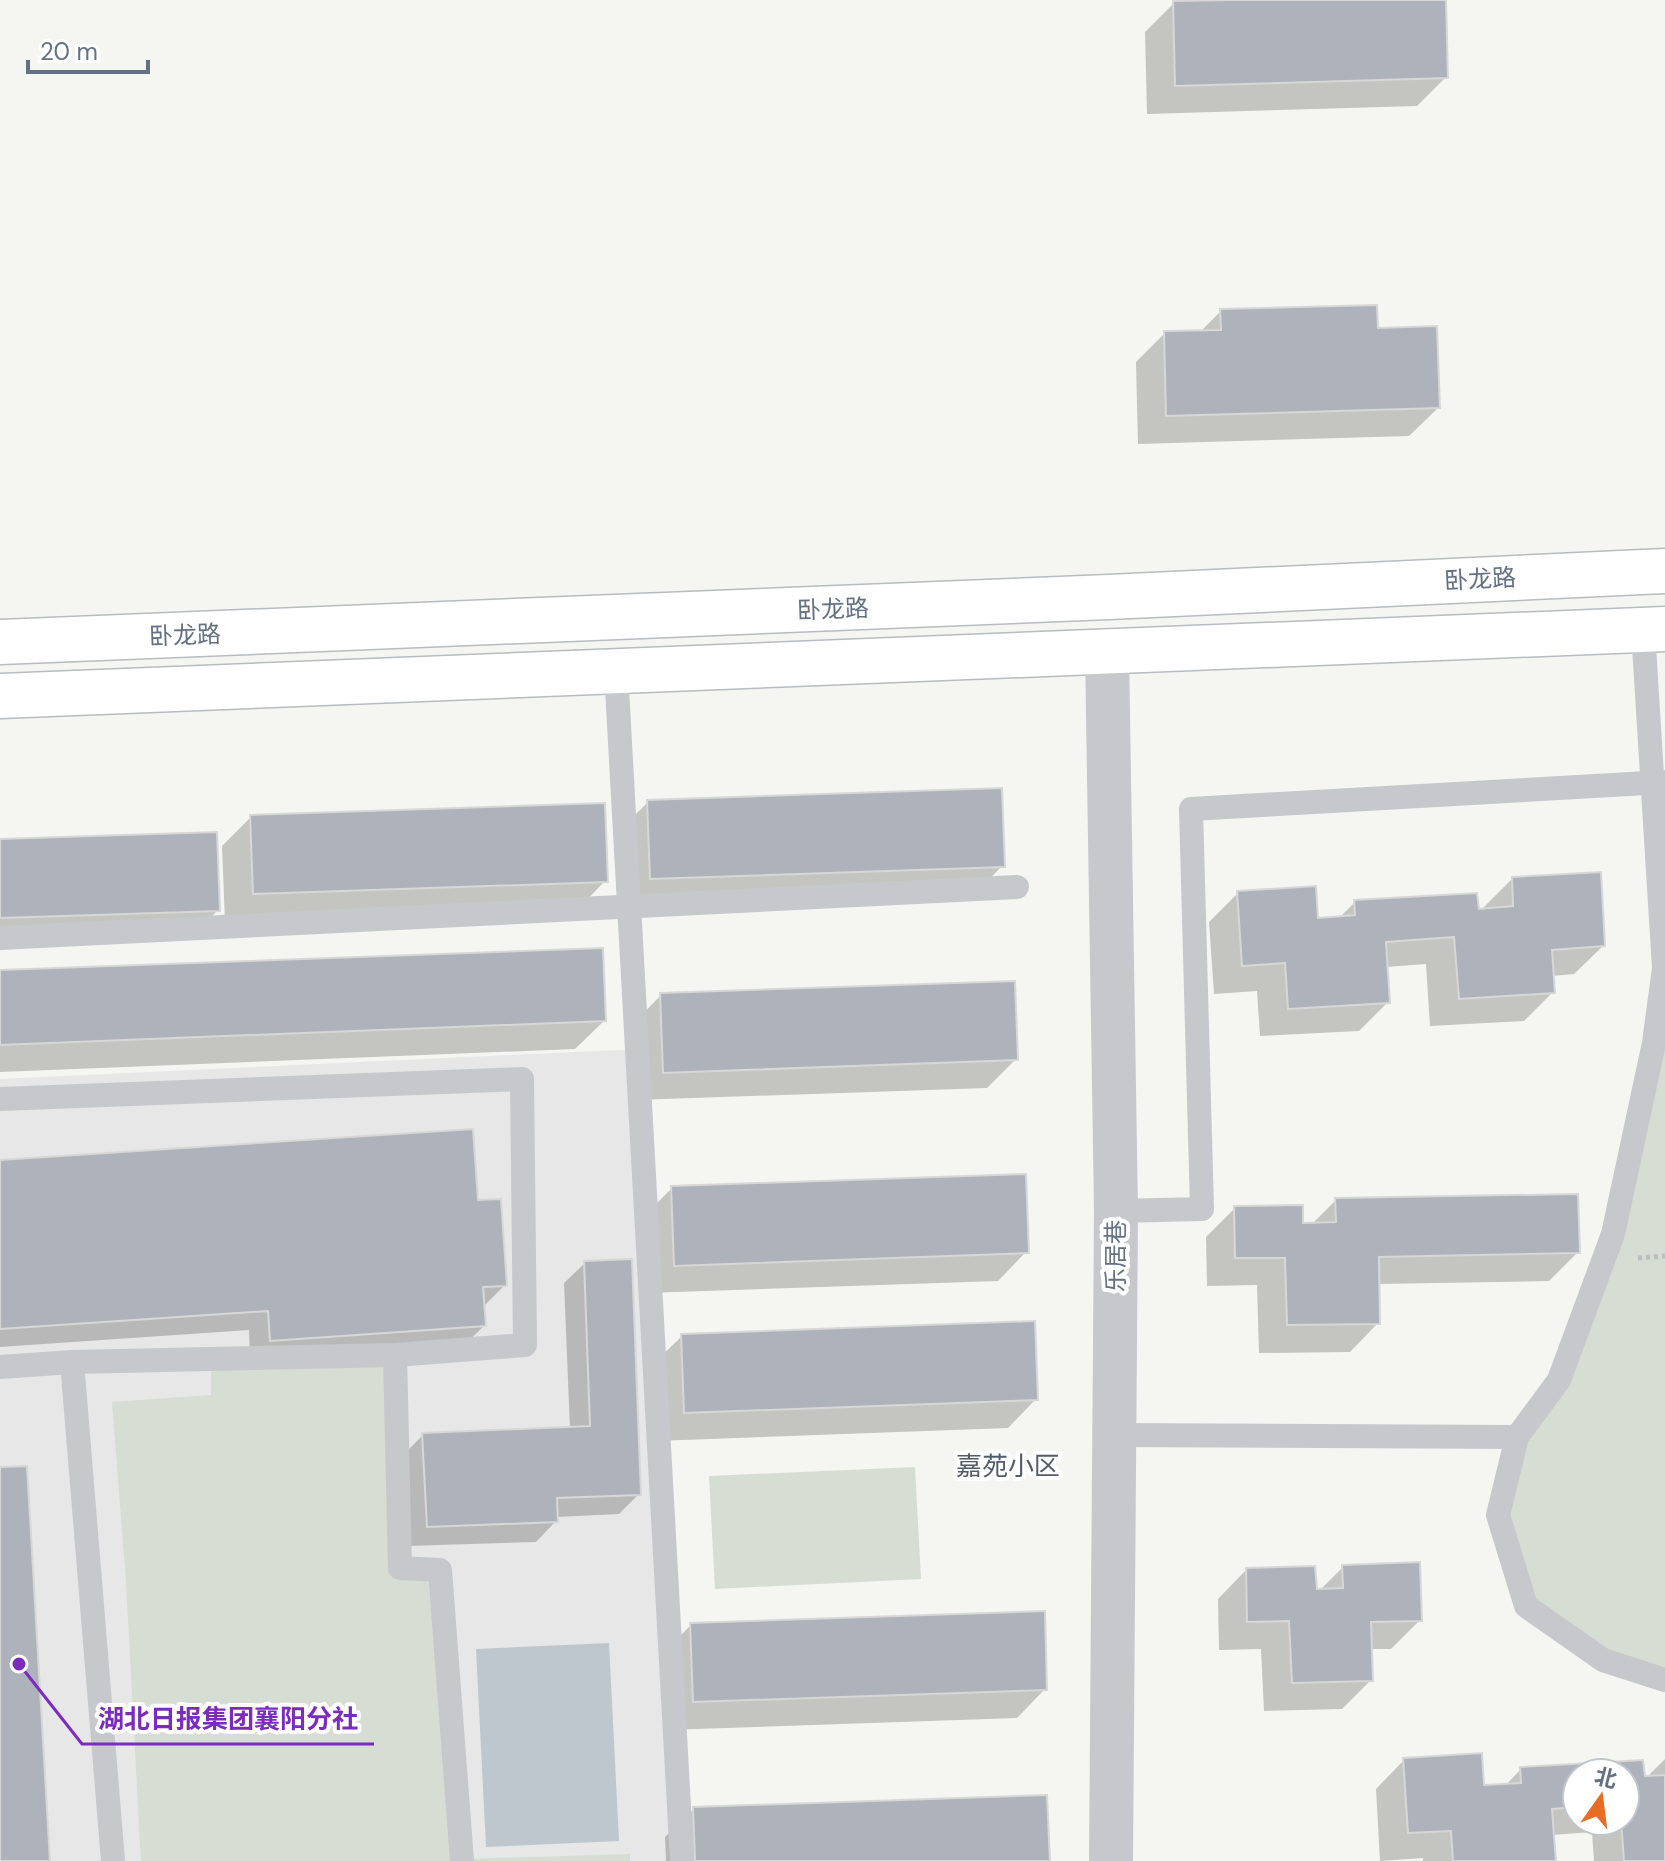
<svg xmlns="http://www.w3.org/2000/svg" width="1665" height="1861" font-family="'DM Sans','Noto Sans SC',sans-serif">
  <rect width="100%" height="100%" fill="#f5f6f2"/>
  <polygon fill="#e6e7e6" points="639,1049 682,1861 0,1861 0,1079"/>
  <g fill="#d6ddd3">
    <polygon points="1665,1042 1665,1680 1526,1606 1498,1515 1517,1437 1559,1380"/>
    <polygon points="395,1355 400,1567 440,1570 462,1859 630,1854 630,1861 141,1861 126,1582 112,1402 211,1395 211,1359"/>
    <polygon points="915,1467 921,1579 715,1589 709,1476"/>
  </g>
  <polygon fill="#bec7ce" points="609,1643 619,1841 486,1847 476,1649"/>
  <g fill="#0003" fill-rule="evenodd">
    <polygon points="1211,0 1444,0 1446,77 1417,106 1147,114 1145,32 1174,3 1208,3"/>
    <polygon points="1221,311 1376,330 1438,408 1409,436 1138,444 1136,362 1165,333 1200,332"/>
    <polygon points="648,802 1002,866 974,895 622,907 619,831"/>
    <polygon points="251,817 605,881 577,910 225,922 222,846"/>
    <polygon points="0,841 218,910 190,939 0,945"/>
    <polygon points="1512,879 1603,946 1574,974 1552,976 1553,992 1524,1021 1430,1026 1426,964 1386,967 1388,1002 1359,1031 1260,1036 1257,991 1214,994 1209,922 1238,893 1316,920 1339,918 1355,902 1484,910 1484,907"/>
    <polygon points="0,972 604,1021 575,1049 0,1072"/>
    <polygon points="661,995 1016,1059 987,1088 635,1100 633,1024"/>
    <polygon points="0,1162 476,1202 505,1285 484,1306 484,1326 463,1346 250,1360 249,1330 0,1347"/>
    <polygon points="672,1188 1026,1252 998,1281 646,1293 643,1217"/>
    <polygon points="1336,1200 1578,1252 1549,1281 1378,1284 1378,1323 1350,1352 1259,1353 1257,1285 1207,1286 1206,1237 1235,1208 1301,1225 1311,1225"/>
    <polygon points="585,1263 639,1494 619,1514 556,1517 556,1521 536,1542 407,1546 403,1455 423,1435 570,1429 564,1283"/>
    <polygon points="682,1336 1036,1399 1008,1428 656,1441 653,1364"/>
    <polygon points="1343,1567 1420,1620 1391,1649 1370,1649 1371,1680 1342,1709 1264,1711 1261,1649 1219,1650 1218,1599 1246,1570 1319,1591"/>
    <polygon points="691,1625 1045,1689 1017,1718 665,1730 662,1654"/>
    <path d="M1665,1759v102h-71l-2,-29 -40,3 2,26h-131v-3l-43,3 -4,-72 28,-29 78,27 23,-1 16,-17 121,-7 1,16 7,-1v-3zM1577,1773h48v48h-48z"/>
    <polygon points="694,1809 1048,1861 666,1861 665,1837"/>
  </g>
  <g fill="#aeb3bb" stroke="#d7d7d5" stroke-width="2">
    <polygon points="1229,0 1446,0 1448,78 1175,86 1173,1"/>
    <polygon points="1377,305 1378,328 1437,326 1440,408 1166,416 1164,331 1221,330 1220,309"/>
    <polygon points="1002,788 1005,867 650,879 647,800"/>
    <polygon points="605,803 608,882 253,894 250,815"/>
    <polygon points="217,832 220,911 0,918 0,839"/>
    <polygon points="1601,872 1605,946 1552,950 1555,993 1459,999 1454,937 1386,942 1390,1003 1288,1009 1285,963 1242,966 1237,891 1316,886 1318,918 1355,915 1354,900 1477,893 1479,909 1513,906 1512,877"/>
    <polygon points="603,948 606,1021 0,1045 0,970"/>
    <polygon points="1015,981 1018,1060 663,1073 660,993"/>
    <polygon points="473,1129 478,1200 501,1199 507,1286 483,1287 486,1326 270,1341 268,1311 0,1329 0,1160"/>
    <polygon points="1026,1174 1029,1253 674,1266 671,1186"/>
    <polygon points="1578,1194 1580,1253 1379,1257 1380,1324 1287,1325 1285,1258 1235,1258 1234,1206 1303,1205 1303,1223 1336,1222 1335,1198"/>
    <polygon points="632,1259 641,1495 557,1498 558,1522 427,1527 422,1433 590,1426 584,1261"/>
    <polygon points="1035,1321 1038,1400 684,1413 681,1334"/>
    <polygon points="27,1466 50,1861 0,1861 0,1467"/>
    <polygon points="1420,1562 1422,1621 1371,1622 1373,1681 1292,1683 1289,1621 1247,1622 1246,1568 1315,1566 1317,1589 1343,1588 1342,1565"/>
    <polygon points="1045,1611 1047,1690 693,1702 690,1623"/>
    <polygon points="1482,1753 1484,1785 1521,1783 1520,1767 1643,1760 1645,1776 1665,1775 1665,1861 1624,1861 1621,1821 1625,1821 1625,1773 1577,1773 1577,1807 1552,1809 1556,1861 1453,1861 1451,1831 1408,1833 1403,1758"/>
    <polygon points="1047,1795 1050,1861 695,1861 693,1807"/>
  </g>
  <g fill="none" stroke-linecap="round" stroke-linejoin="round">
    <g stroke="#b8bbc0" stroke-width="47">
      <g id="secondary">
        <polyline points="0,642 1109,597 1665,571"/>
        <polyline points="0,696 1665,629"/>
      </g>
    </g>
    <polyline stroke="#bdbec1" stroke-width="5" stroke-dasharray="4 4" stroke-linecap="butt" points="1638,1258 1665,1256"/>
    <g stroke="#c6c8cc" stroke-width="24">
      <polyline points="1643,630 1664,968 1654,1043 1613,1234 1559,1380 1517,1437 1498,1515 1526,1606 1603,1660 1665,1680"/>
      <polyline points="616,670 682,1861"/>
      <polyline points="0,938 1017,887"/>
      <polyline points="0,1099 522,1079 525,1345 395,1355 72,1362 0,1367"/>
      <polyline points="1116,1211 1202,1209 1191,809 1665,782"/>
      <polyline points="395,1355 400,1568 440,1570 462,1861"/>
      <polyline points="72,1362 113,1861"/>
      <polyline points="1114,1435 1517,1437"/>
    </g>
    <polyline stroke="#c6c8cc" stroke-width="44" points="1107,651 1116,1211 1111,1861"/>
    <use href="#secondary" stroke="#fff" stroke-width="44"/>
  </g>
  <g text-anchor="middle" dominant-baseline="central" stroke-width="8" stroke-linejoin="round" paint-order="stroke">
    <g font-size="24" fill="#647184" stroke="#fff">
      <text transform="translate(1480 579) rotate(-3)">卧龙路</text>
      <text transform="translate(833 609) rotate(-2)">卧龙路</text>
      <text transform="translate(185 635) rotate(-2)">卧龙路</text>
      <text transform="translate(1115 1256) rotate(-90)">乐居巷</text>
    </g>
    <g font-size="26" fill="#525c69" stroke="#fff">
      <text x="1008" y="1466">嘉苑小区</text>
    </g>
  </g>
  <path fill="none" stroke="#7b2cbf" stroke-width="3" d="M19 1664L82 1744H374"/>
  <circle fill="#7b2cbf" stroke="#fff" stroke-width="3" cx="19" cy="1664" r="8"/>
  <g font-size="26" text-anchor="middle" font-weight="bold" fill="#7b2cbf" stroke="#fff" stroke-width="8" stroke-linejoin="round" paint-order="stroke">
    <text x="228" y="1728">湖北日报集团襄阳分社</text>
  </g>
  <g transform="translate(1601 1797) rotate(14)"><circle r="38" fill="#ffffff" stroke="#c1c6ce" stroke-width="2"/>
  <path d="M0-6L14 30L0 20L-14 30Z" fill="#e66d23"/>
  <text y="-12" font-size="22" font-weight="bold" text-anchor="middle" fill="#647184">北</text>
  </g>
  <path d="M28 60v12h120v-12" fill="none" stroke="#647184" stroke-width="4"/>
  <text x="40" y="60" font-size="24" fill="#647184" stroke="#ffffff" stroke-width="6" paint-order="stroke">20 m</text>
</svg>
